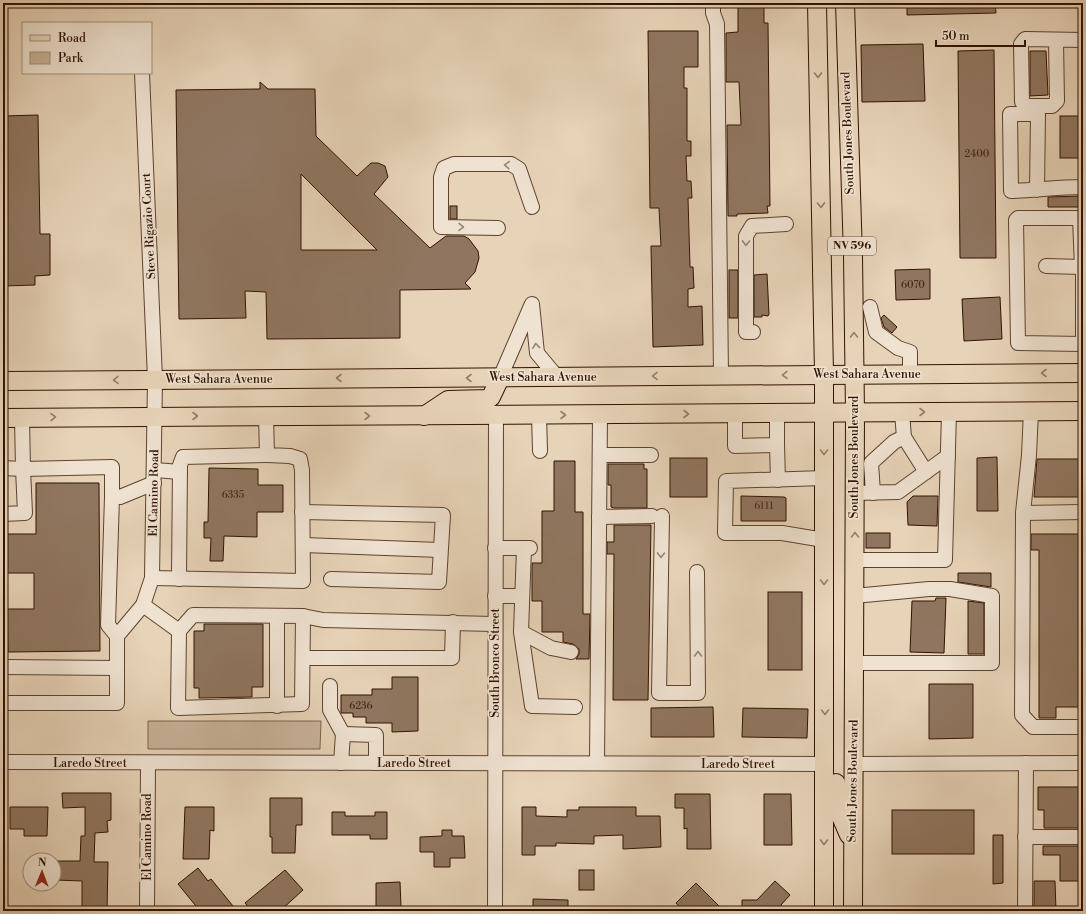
<svg xmlns="http://www.w3.org/2000/svg" width="1086" height="914" font-family="'Libre Bodoni',serif">
  <rect width="100%" height="100%" fill="#e7d3b8"/>
  <filter id="stains"><feTurbulence type="fractalNoise" baseFrequency=".005" numOctaves="4"/><feColorMatrix values="0 0 0 0 .2 0 0 0 0 .09 0 0 0 0 .02 0 0 0 .5 -.17"/></filter>
  <radialGradient id="worn" r=".72"><stop offset=".6" stop-color="#630" stop-opacity="0"/><stop offset="1" stop-color="#630" stop-opacity=".3"/></radialGradient>
  <polygon fill="#c8b299" stroke="#7c624c" points="148,721 321,721 320,749 148,749"/>
  <g fill="#907660" stroke="#311200" fill-rule="evenodd">
    <polygon points="738,3 764,3 764,23 768,23 770,206 767,206 768,213 737,214 737,216 728,216 727,125 741,125 739,82 726,82 726,33 738,32"/>
    <polygon points="907,3 995,3 996,13 907,15"/>
    <polygon points="648,31 698,31 698,67 684,67 684,88 687,88 687,141 691,141 691,156 686,156 687,181 691,181 692,198 688,198 690,267 693,267 694,288 688,289 688,307 702,306 703,345 653,347 651,246 661,246 659,208 650,208"/>
    <polygon points="923,44 925,101 862,102 861,45"/>
    <polygon points="994,50 996,258 960,258 958,51"/>
    <polygon points="1030,51 1046,51 1048,95 1030,96"/>
    <path d="M260,82l8,7h47l1,47 41,40 14,-13h7l7,3 3,11 -14,17 56,54 16,-12h18l5,3 9,12 1,7 -4,14 -10,11 6,6 -71,1v48l-133,1 -1,-47 -21,-1 1,27 -67,1 -3,-229 84,-1zM301,174l76,76h-76z"/>
    <polygon points="38,115 40,234 50,234 50,275 35,276 35,285 3,286 3,116"/>
    <rect x="1060" y="116" width="23" height="42"/>
    <polygon points="1083,196 1083,207 1048,207 1048,197"/>
    <rect x="450" y="206" width="7" height="13"/>
    <polygon points="930,269 930,299 896,300 895,270"/>
    <rect x="729" y="270" width="9" height="48"/>
    <polygon points="767,274 769,314 768,316 762,315 762,317 754,317 754,275"/>
    <polygon points="1000,297 1002,339 964,341 962,299"/>
    <polygon points="884,315 897,327 892,333 884,327 881,318"/>
    <polygon points="997,457 998,511 977,511 977,458"/>
    <rect x="670" y="458" width="37" height="39"/>
    <polygon points="1037,459 1083,459 1083,497 1034,497"/>
    <polygon points="554,461 575,461 575,512 583,512 583,614 590,614 589,659 576,659 579,654 579,649 573,644 563,642 563,632 542,632 542,601 532,601 532,563 542,563 542,511 554,511"/>
    <polygon points="608,464 644,464 644,469 647,469 647,508 614,508 611,507 611,485 608,485"/>
    <polygon points="209,468 258,469 258,485 283,485 283,512 257,512 257,537 224,536 223,561 210,561 211,538 204,538 204,522 208,522"/>
    <polygon points="36,483 99,483 100,651 8,652 7,609 34,609 34,573 7,573 7,534 36,534"/>
    <polygon points="741,496 784,497 786,498 786,521 741,521"/>
    <polygon points="913,496 938,496 937,526 908,525 907,502"/>
    <polygon points="614,525 651,525 648,700 613,700 614,554 607,554 607,542 614,542"/>
    <rect x="866" y="533" width="24" height="15"/>
    <polygon points="1031,534 1083,534 1083,707 1056,707 1056,718 1039,718 1039,550 1031,550"/>
    <polygon points="958,573 991,573 991,587 958,582"/>
    <rect x="768" y="592" width="34" height="78"/>
    <polygon points="936,598 946,598 944,653 910,652 912,601 935,601"/>
    <polygon points="968,601 984,603 984,654 968,654"/>
    <polygon points="204,624 263,624 263,687 252,687 252,697 199,698 199,688 194,688 194,631 204,631"/>
    <polygon points="392,677 418,677 418,731 392,732 392,723 366,723 366,717 353,717 353,713 341,713 341,695 372,695 372,689 392,689"/>
    <polygon points="929,684 973,684 973,738 929,739"/>
    <polygon points="713,707 714,737 651,737 651,708"/>
    <polygon points="743,708 808,709 807,738 742,737"/>
    <polygon points="1038,787 1083,787 1083,828 1044,828 1044,810 1038,810"/>
    <polygon points="62,793 111,793 111,820 107,821 108,832 95,833 94,862 108,862 107,911 82,911 82,881 55,880 55,861 80,861 81,836 85,836 85,807 63,808"/>
    <polygon points="675,794 710,794 711,849 687,849 687,828 684,829 684,808 675,808"/>
    <polygon points="764,794 791,794 792,845 764,845"/>
    <polygon points="270,798 302,798 302,825 296,825 295,853 272,853 272,837 270,837"/>
    <polygon points="10,807 48,807 47,836 24,836 24,829 10,829"/>
    <polygon points="185,807 214,807 214,831 210,830 209,859 183,859"/>
    <polygon points="522,807 536,807 536,816 567,817 567,810 579,810 579,807 636,807 636,816 660,816 661,847 623,849 623,835 594,836 594,844 556,843 556,846 535,846 535,855 522,855"/>
    <rect x="892" y="810" width="82" height="44"/>
    <polygon points="332,812 345,812 345,816 375,816 375,812 387,812 387,839 370,839 370,835 332,835"/>
    <polygon points="442,830 452,830 452,836 464,836 465,858 450,858 450,867 434,867 434,852 420,852 420,837 442,836"/>
    <polygon points="993,835 1003,835 1003,883 993,884"/>
    <polygon points="1043,846 1083,846 1083,881 1060,881 1060,855 1043,855"/>
    <polygon points="198,868 208,881 211,879 233,906 226,911 200,911 178,884"/>
    <polygon points="285,870 303,890 280,911 252,911 245,903"/>
    <rect x="579" y="870" width="15" height="20"/>
    <polygon points="775,881 790,895 781,905 781,911 742,911 742,900 757,900"/>
    <polygon points="1034,881 1055,881 1056,911 1034,911"/>
    <polygon points="400,882 401,907 398,907 398,911 376,911 376,883"/>
    <polygon points="696,883 724,911 683,911 676,903"/>
    <polygon points="533,899 568,900 568,911 533,911"/>
  </g>
  <g fill="none" stroke-linecap="round" stroke-linejoin="round">
    <g stroke="#5e422e" stroke-width="16">
      <g id="minor">
        <polyline points="713,3 713,13 717,24 721,376"/>
        <polyline points="1056,40 1057,101 1052,106 1026,106 1022,102 1021,44 1025,39 1083,40"/>
        <path d="M1037,190l1,-76h-28l1,77c24,-1 48,-4 72,-4"/>
        <polyline points="1083,218 1018,218 1016,220 1018,343 1083,344"/>
        <polyline points="498,228 441,227 441,177 444,168 454,164 511,164 519,169 532,207"/>
        <polyline points="1046,266 1082,267 1080,218"/>
        <polyline points="1083,267 1083,336"/>
        <polyline points="532,304 537,353 557,377"/>
        <polyline points="870,307 876,332 898,348 910,352 910,374"/>
        <polyline points="753,332 746,332 746,236 752,226 786,224"/>
        <polyline points="500,378 531,306"/>
        <polyline points="1031,411 1029,455 1023,513 1022,715 1033,727 1083,727"/>
        <polyline points="902,413 904,437 926,472"/>
        <polyline points="735,414 735,446 777,445 777,413"/>
        <polyline points="539,415 540,451"/>
        <polyline points="22,418 23,469 112,467 112,497 120,497 154,483"/>
        <polyline points="777,445 778,480"/>
        <polyline points="600,455 651,455"/>
        <polyline points="3,468 23,469 25,513 3,514"/>
        <polyline points="155,470 180,472"/>
        <polyline points="824,478 726,481 725,533 782,533 824,540"/>
        <polyline points="854,493 898,492 948,456"/>
        <polyline points="873,493 871,463 894,442 904,437"/>
        <polyline points="112,497 108,625 117,636"/>
        <polyline points="302,512 443,515 439,582 331,579"/>
        <polyline points="1023,513 1083,512"/>
        <polyline points="662,516 659,693 698,693 697,572"/>
        <polyline points="599,517 652,516"/>
        <polyline points="303,545 440,550"/>
        <polyline points="495,548 530,548"/>
        <polyline points="524,548 521,632 532,706 575,707"/>
        <polyline points="855,560 945,560 949,412"/>
        <polyline points="152,578 303,581 302,470 300,459 290,456 267,455 266,416"/>
        <polyline points="179,579 180,465 183,457 267,455"/>
        <polyline points="495,596 522,596"/>
        <polyline points="854,596 929,589 950,589 992,596 992,663 855,663"/>
        <polyline points="143,605 179,631 193,615 303,616 302,704 178,708 179,631"/>
        <polyline points="277,616 277,706"/>
        <polyline points="303,616 323,620 494,624"/>
        <polyline points="521,632 551,648 571,652"/>
        <polyline points="303,658 452,658 453,622"/>
        <polyline points="3,667 117,668"/>
        <polyline points="330,686 330,710 343,734"/>
        <polyline points="3,703 117,703 117,636 143,605 152,578 155,379 142,73"/>
        <polyline points="3,762 825,764"/>
        <polyline points="341,763 343,734 376,735 376,763"/>
        <polyline points="597,763 600,415"/>
        <polyline points="853,764 1083,763"/>
        <polyline points="1025,837 1083,837"/>
        <polyline points="147,911 148,763"/>
        <polyline points="495,911 496,415"/>
        <polyline points="1025,911 1026,763"/>
      </g>
    </g>
    <g stroke="#311200" stroke-width="20">
      <g id="major">
        <polyline points="817,3 824,374 824,911"/>
        <polyline points="845,3 853,256 855,413 853,911"/>
        <polyline points="3,381 1083,373"/>
        <polyline points="424,416 448,400 488,399 491,397 500,378"/>
        <polyline points="3,418 1083,411"/>
        <polyline points="836,783 836,805 849,835"/>
      </g>
    </g>
    <use href="#minor" stroke="#efe2d1" stroke-width="14"/>
    <use href="#major" stroke="#e7d3b8" stroke-width="18"/>
  </g>
  <defs><path id="oneway-chevron" d="M-2-3.5L2.5 0L-2 3.5" fill="none" stroke-width="1.6" stroke-linecap="round" stroke-linejoin="round"/></defs>
  <g stroke="#957c65">
    <use href="#oneway-chevron" transform="translate(818 75) rotate(89)"/>
    <use href="#oneway-chevron" transform="translate(821 205) rotate(89)"/>
    <use href="#oneway-chevron" transform="translate(854 335) rotate(-91)"/>
    <use href="#oneway-chevron" transform="translate(1044 373) rotate(180)"/>
    <use href="#oneway-chevron" transform="translate(785 375) rotate(179)"/>
    <use href="#oneway-chevron" transform="translate(655 376) rotate(179)"/>
    <use href="#oneway-chevron" transform="translate(339 378) rotate(180)"/>
    <use href="#oneway-chevron" transform="translate(469 378) rotate(180)"/>
    <use href="#oneway-chevron" transform="translate(116 380) rotate(179)"/>
    <use href="#oneway-chevron" transform="translate(922 412)"/>
    <use href="#oneway-chevron" transform="translate(686 414)"/>
    <use href="#oneway-chevron" transform="translate(563 415)"/>
    <use href="#oneway-chevron" transform="translate(195 416)"/>
    <use href="#oneway-chevron" transform="translate(367 416)"/>
    <use href="#oneway-chevron" transform="translate(53 417) rotate(-1)"/>
    <use href="#oneway-chevron" transform="translate(824 452) rotate(90)"/>
    <use href="#oneway-chevron" transform="translate(855 535) rotate(-90)"/>
    <use href="#oneway-chevron" transform="translate(824 582) rotate(90)"/>
    <use href="#oneway-chevron" transform="translate(825 712) rotate(90)"/>
    <use href="#oneway-chevron" transform="translate(824 842) rotate(90)"/>
  </g>
  <g stroke="#9a8473">
    <use href="#oneway-chevron" transform="translate(507 165) rotate(-176)"/>
    <use href="#oneway-chevron" transform="translate(461 227) rotate(1)"/>
    <use href="#oneway-chevron" transform="translate(746 243) rotate(91)"/>
    <use href="#oneway-chevron" transform="translate(536 346) rotate(-96)"/>
    <use href="#oneway-chevron" transform="translate(661 555) rotate(91)"/>
    <use href="#oneway-chevron" transform="translate(698 654) rotate(-90)"/>
  </g>
  <g text-anchor="middle" dominant-baseline="central" stroke-width="3.5" stroke-linejoin="round" paint-order="stroke">
    <g font-size="10" fill="#492b18">
      <text x="977" y="154">2400</text>
      <text x="913" y="285">6070</text>
      <text x="233" y="495">6335</text>
      <text x="764" y="506">6111</text>
      <text x="361" y="706">6236</text>
    </g>
    <rect fill="#efe2d1" stroke="#6a503f" stroke-width="1" x="828" y="237" width="48" height="18" rx="3"/>
    <g font-size="11" font-weight="bold" fill="#311200">
      <text x="852" y="246">NV 596</text>
    </g>
    <g font-size="12" fill="#311200" stroke="#efe2d1">
      <text transform="translate(848 133) rotate(-92)">South Jones Boulevard</text>
      <text transform="translate(149 226) rotate(-93)">Steve Rigazio Court</text>
      <text x="867" y="374">West Sahara Avenue</text>
      <text x="543" y="377">West Sahara Avenue</text>
      <text x="219" y="379">West Sahara Avenue</text>
      <text transform="translate(854 457) rotate(-90)">South Jones Boulevard</text>
      <text transform="translate(154 493) rotate(-89)">El Camino Road</text>
      <text transform="translate(495 663) rotate(-90)">South Bronco Street</text>
      <text x="90" y="763">Laredo Street</text>
      <text x="414" y="763">Laredo Street</text>
      <text x="738" y="764">Laredo Street</text>
      <text transform="translate(853 781) rotate(-89)">South Jones Boulevard</text>
      <text transform="translate(147 837) rotate(-90)">El Camino Road</text>
    </g>
  </g>
  <rect width="1086" height="914" fill="none" stroke="#e7d3b8" stroke-width="16"/>
  <rect x="4" y="4" width="1078" height="906" fill="none" stroke="#311200" stroke-width="2"/>
  <rect x="8" y="8" width="1070" height="898" fill="none" stroke="#311200"/>
  <rect x="22" y="22" width="130" height="52" fill="#efe2d1" stroke="#a38f7d"/>
  <rect x="30" y="35" width="20" height="6" fill="#e7d3b8" stroke="#a38f7d"/>
  <text x="58" y="42" font-size="12" fill="#311200">Road</text>
  <rect x="30" y="52" width="20" height="12" fill="#c8b299" stroke="#a38f7d"/>
  <text x="58" y="62" font-size="12" fill="#311200">Park</text>
  <g transform="translate(42 872) rotate(1)"><circle r="19" fill="#efe2d1" stroke="#a38f7d"/>
  <path d="M0-3L7 15L0 10L-7 15Z" fill="#8f2418"/>
  <text y="-6" font-size="11" font-weight="bold" text-anchor="middle" fill="#311200">N</text>
  </g>
  <path d="M936 40v6h89v-6" fill="none" stroke="#311200" stroke-width="2"/>
  <text x="942" y="40" font-size="12" fill="#311200" stroke="#efe2d1" stroke-width="3" paint-order="stroke">50 m</text>
  <rect width="100%" height="100%" filter="url(#stains)"/>
  <rect width="100%" height="100%" fill="url(#worn)"/>
</svg>
